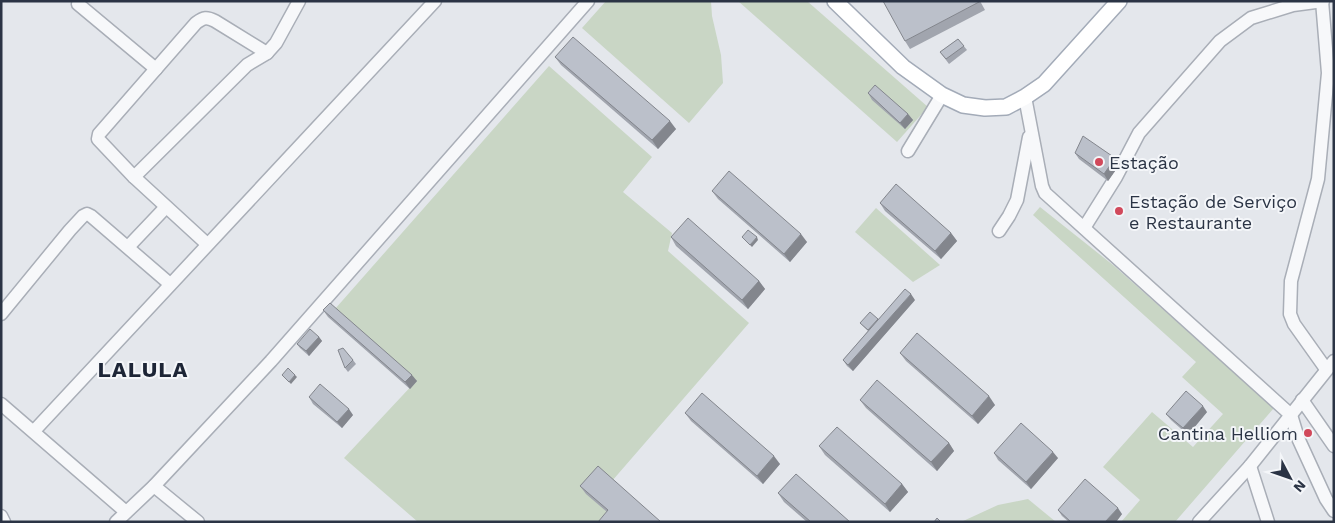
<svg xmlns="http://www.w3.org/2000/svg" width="1335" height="523" font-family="'Work Sans',sans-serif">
  <rect width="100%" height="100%" fill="#e4e7ec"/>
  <g fill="#c9d6c5">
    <polygon points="606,1 711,1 712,16 721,55 723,83 689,123 582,28"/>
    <polygon points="738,1 807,1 928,107 897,142"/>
    <polygon points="549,66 652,157 623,192 672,233 668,251 749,323 612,481 587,494 614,518 611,522 418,522 344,458 416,381 335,309"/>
    <polygon points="1040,207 1113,265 1274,408 1175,522 1121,522 1140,500 1103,467 1152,412 1193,447 1223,414 1182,377 1196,362 1033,215"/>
    <polygon points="876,208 940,265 913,282 855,232"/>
    <polygon points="1028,499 1056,522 961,522 998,505"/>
  </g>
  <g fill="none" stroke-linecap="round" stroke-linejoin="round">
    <g stroke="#a9aeb7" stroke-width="15">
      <g id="minor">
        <polyline points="1322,1 1328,73 1318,179 1291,281 1290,314 1294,324 1326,369"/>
        <polyline points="78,4 156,69"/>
        <polyline points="1025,97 1042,186 1045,193 1291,415 1298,438 1326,499 1334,511"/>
        <polyline points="908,151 942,95"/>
        <polyline points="134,177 247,65 267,53 276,43 299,1"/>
        <polyline points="1084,228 1116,177 1139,133 1220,41 1251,18 1293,5 1323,1"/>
        <polyline points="999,231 1009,216 1017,200 1029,137"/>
        <path d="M207,244l-73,-67 -36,-38 1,-5 97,-111c8,-6 11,-6 19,-2l52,32"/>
        <polyline points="128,247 166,207"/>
        <polyline points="1,314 70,230 83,216 87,214 91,216 170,284"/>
        <polyline points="1302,400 1334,446"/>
        <polyline points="1,404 126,512"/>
        <polyline points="34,431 435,1"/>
        <polyline points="1250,466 1268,522"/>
        <polyline points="154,486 198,522"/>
        <polyline points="1,516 4,522"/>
        <polyline points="116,522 154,486 271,361 588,1"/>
        <polyline points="1199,522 1250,466 1334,361"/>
      </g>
    </g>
    <g stroke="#a3abb8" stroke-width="18">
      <polyline id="major" points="835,1 903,67 942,95 963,105 985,108 1006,107 1025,97 1044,84 1119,1"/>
    </g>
    <use href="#minor" stroke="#f7f8fa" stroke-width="12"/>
    <use href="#major" stroke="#fff" stroke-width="15"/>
  </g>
  <g fill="#a1a5ae">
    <polygon points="980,1 985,10 910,49 905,41"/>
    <polygon points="958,39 967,50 949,64 940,52"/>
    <polygon points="555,57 676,129 658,149 561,65"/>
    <polygon points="868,93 908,114 913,120 905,129 872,100"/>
    <polygon points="1075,153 1115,158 1120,164 1108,181 1079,159"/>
    <polygon points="712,191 807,242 790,262 718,199"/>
    <polygon points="880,203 951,233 957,241 941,259 885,211"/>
    <polygon points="671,237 759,281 765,289 748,309 676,246"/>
    <polygon points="915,300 853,371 847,366 843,360 868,331 860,323 878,319"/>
    <polygon points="323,310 417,381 410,389 328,317"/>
    <polygon points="319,337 322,341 309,356 300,348 297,344"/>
    <polygon points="900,353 995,405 978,424 906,361"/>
    <polygon points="353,360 356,364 348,372 345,368"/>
    <polygon points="309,397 353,415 342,428 313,404"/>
    <polygon points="860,400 949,443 954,451 937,471 866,408"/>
    <polygon points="1207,412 1188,435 1171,420 1166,414"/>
    <polygon points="685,413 780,464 763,484 691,421"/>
    <polygon points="819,446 902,484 908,492 890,512 825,455"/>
    <polygon points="994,453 1058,458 1031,489 998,460"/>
    <polygon points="580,486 661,522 607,512 586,494"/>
    <polygon points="778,493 850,522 807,522 784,502"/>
    <polygon points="1058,510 1122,514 1116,522 1069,522 1062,516"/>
  </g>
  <g fill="#83868d">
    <polygon points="908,114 913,120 905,129 900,123"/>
    <polygon points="670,121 676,129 658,149 652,140"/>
    <polygon points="1115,158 1120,164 1108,181 1104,174"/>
    <polygon points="951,233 957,241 941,259 935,251"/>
    <polygon points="801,234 807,242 790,262 784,254"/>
    <polygon points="757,237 758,240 752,247 750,245"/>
    <polygon points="759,281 765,289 748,309 742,300"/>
    <polygon points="911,294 915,300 853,371 848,365"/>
    <polygon points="319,337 322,341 309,356 306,351"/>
    <polygon points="295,375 297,377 291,384 289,382"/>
    <polygon points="412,375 417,381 410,389 405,382"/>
    <polygon points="989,396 995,405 978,424 972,416"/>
    <polygon points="1203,406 1207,412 1188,435 1183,428"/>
    <polygon points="349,409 353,415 342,428 337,422"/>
    <polygon points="949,443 954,451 937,471 931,462"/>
    <polygon points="1053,452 1058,458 1031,489 1026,482"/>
    <polygon points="774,456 780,464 763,484 757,476"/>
    <polygon points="902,484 908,492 890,512 885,504"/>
    <polygon points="1118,508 1122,514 1116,522 1105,522"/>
  </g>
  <g fill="#bbc0ca" stroke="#83868d">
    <polygon points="883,1 979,1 979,2 905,41"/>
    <polygon points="573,37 670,121 652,140 555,57"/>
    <polygon points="958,39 964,46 946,59 940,52"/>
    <polygon points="875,85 908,114 900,123 868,93"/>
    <polygon points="1083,136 1115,158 1104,174 1075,153"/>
    <polygon points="729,171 801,234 784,254 712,191"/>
    <polygon points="896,184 951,233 935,251 880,203"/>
    <polygon points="688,218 759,281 742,300 671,237"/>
    <polygon points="748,230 757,237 750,245 742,237"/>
    <polygon points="905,289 911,294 848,365 843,360"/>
    <polygon points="330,303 412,375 405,382 323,310"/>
    <polygon points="870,312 878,319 868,330 860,323"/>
    <polygon points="310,329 319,337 306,351 297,344"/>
    <polygon points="917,333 989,396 972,416 900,353"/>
    <polygon points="343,348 353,360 345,368 338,350"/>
    <polygon points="288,368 295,375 289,382 282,375"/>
    <polygon points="877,380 949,443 931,462 860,400"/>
    <polygon points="320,384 349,409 337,422 309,397"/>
    <polygon points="1186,391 1203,406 1183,428 1166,414"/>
    <polygon points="702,393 774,456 757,476 685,413"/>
    <polygon points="1021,423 1053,452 1026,482 994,453"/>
    <polygon points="837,427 902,484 885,504 819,446"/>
    <polygon points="598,466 661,522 598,522 608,510 580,486"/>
    <polygon points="796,474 850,522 811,522 778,493"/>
    <polygon points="1085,479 1118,508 1105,522 1071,522 1058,510"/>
    <polygon points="937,518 941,522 934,522"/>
  </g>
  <g fill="#d1495b" stroke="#f4f6f9" stroke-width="2">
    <circle cx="1099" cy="162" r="5"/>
    <circle cx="1119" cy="211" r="5"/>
    <circle cx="1308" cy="433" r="5"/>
  </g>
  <g text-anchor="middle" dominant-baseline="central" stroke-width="4" stroke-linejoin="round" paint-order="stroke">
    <g font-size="18" fill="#2b3445" stroke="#f4f6f9" text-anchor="start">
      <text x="1109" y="162">Estação</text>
      <text x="1129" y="201">Estação de Serviço<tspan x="1129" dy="21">e Restaurante</tspan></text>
      <text x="1298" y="433" text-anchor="end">Cantina Helliom</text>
    </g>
    <g font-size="22" font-weight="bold" letter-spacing="1" fill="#1d2536" stroke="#f4f6f9">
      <text x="143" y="369">LALULA</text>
    </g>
  </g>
  <rect width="1335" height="523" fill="none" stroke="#2b3445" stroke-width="5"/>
  <g transform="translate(1290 478) rotate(131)" stroke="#f4f6f9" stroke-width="4" paint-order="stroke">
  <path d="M0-4L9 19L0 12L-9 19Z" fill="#2b3445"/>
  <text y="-8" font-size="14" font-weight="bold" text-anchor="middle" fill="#2b3445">N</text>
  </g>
</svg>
